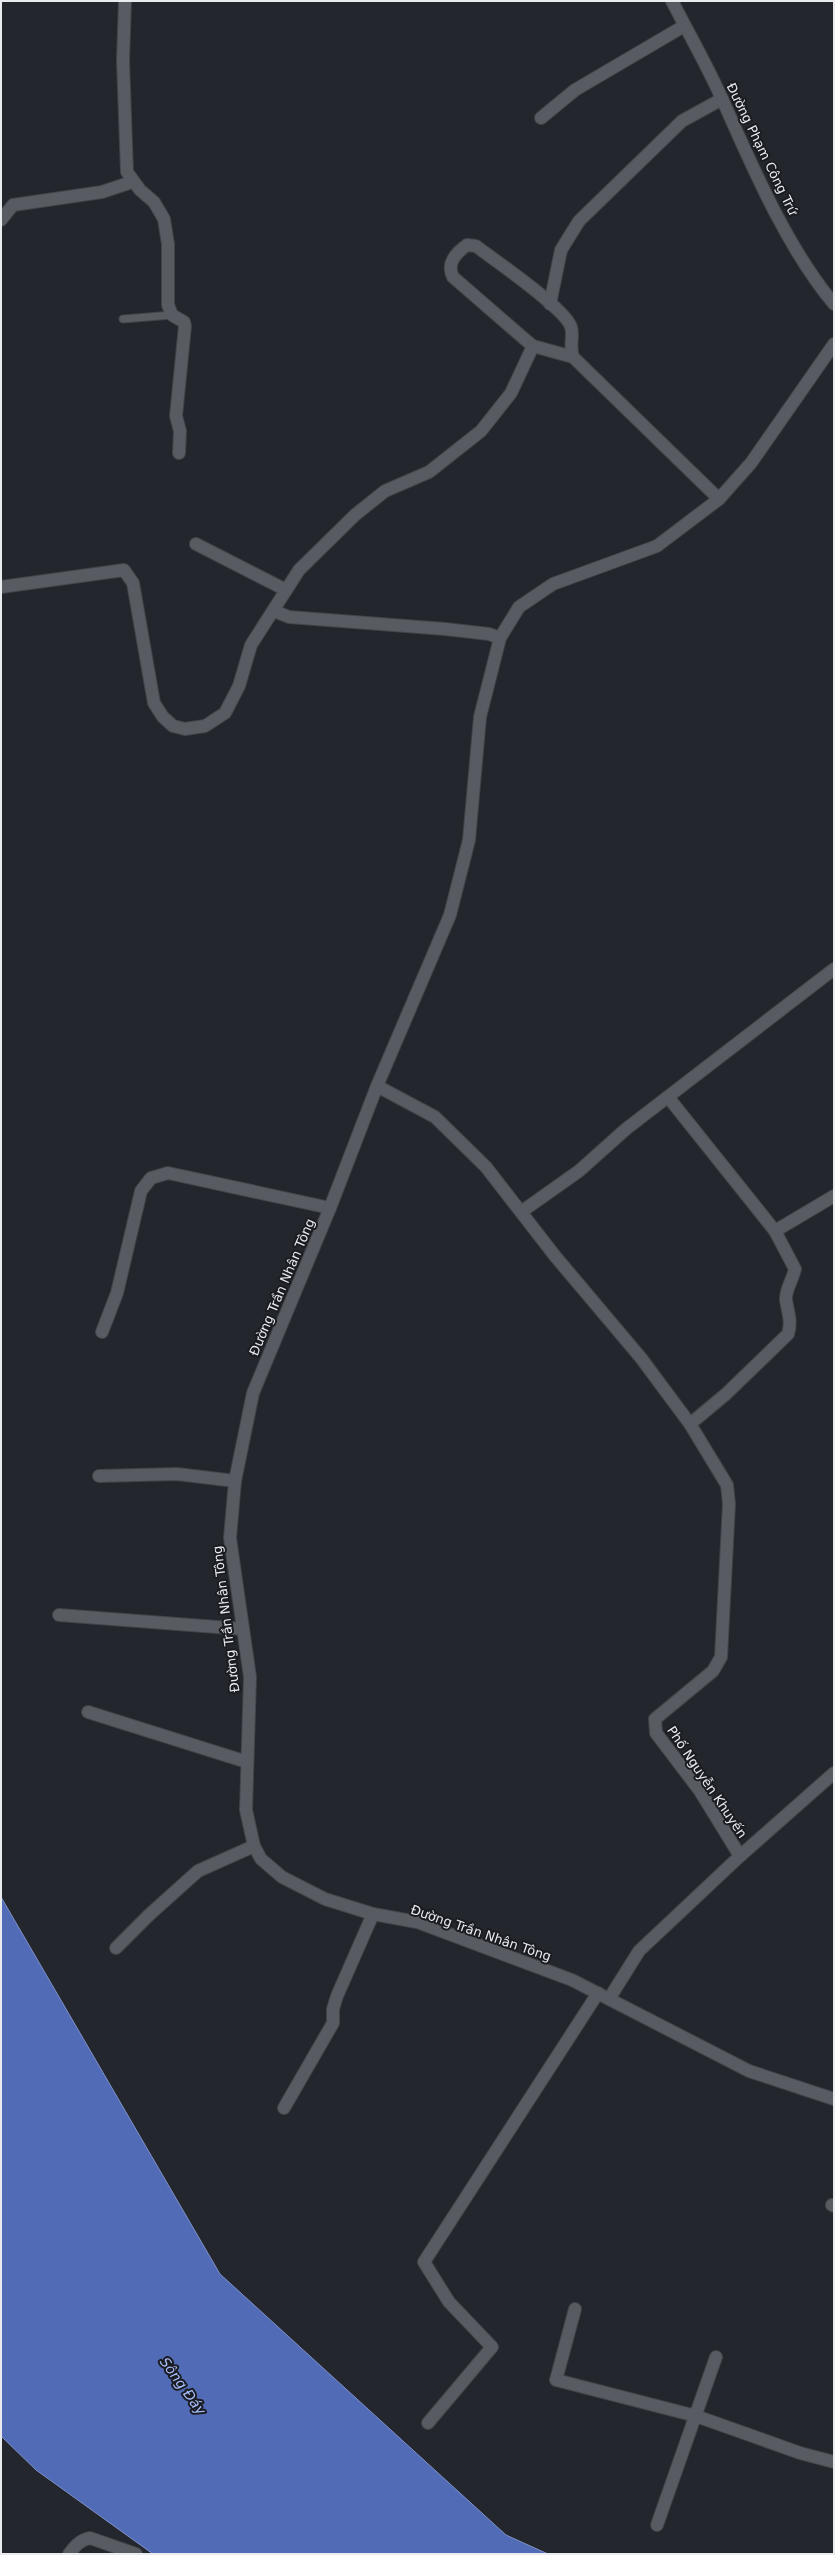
<svg xmlns="http://www.w3.org/2000/svg" width="835" height="2555" font-family="'DejaVu Sans',sans-serif">
  <rect width="100%" height="100%" fill="#23262c"/>
  <polygon fill="#526bb6" stroke="#7f91c7" points="1,1897 220,2274 506,2535 548,2554 153,2554 36,2470 1,2436"/>
  <g fill="none" stroke-linecap="round" stroke-linejoin="round">
    <g stroke="#414449" stroke-width="9">
      <polyline id="service" points="123,319 172,315"/>
    </g>
    <g stroke="#414449" stroke-width="14">
      <g id="minor">
        <polyline points="125,1 123,61 127,172 140,190 154,202 164,219 168,244 168,305 172,315 184,322 185,326 176,416 180,431 179,453"/>
        <path d="M672,1c17,33 36,66 51,100 30,67 64,147 111,203"/>
        <polyline points="541,118 575,90 684,26"/>
        <polyline points="1,220 13,205 102,192 132,182"/>
        <polyline points="550,304 561,250 579,221 682,121 722,99"/>
        <path d="M573,357l-40,-11 -5,-4 -75,-65c-7,-14 3,-24 14,-32l9,1c18,14 89,62 95,81 3,8 -2,18 2,30l146,142"/>
        <polyline points="196,544 286,590"/>
        <polyline points="1,587 124,570 133,583 154,703 163,717 173,726 185,729 205,726 225,713 239,686 251,645 299,570 355,515 385,491 429,472 481,431 511,393 533,346"/>
        <polyline points="274,611 289,617 445,629 489,634 500,638"/>
        <polyline points="377,1086 435,1117 486,1167 555,1256 641,1358 690,1424 727,1485 729,1504 721,1657 713,1671 655,1719 656,1733 700,1791 740,1856"/>
        <polyline points="668,1097 775,1231 834,1196"/>
        <polyline points="521,1212 579,1171 626,1129 834,969"/>
        <polyline points="102,1332 117,1293 141,1191 151,1178 168,1173 330,1208"/>
        <path d="M690,1424l36,-30 62,-60c4,-13 0,-21 -2,-34 -1,-10 7,-21 9,-31l-20,-38"/>
        <polyline points="99,1476 177,1474 235,1481"/>
        <polyline points="59,1615 243,1629"/>
        <polyline points="88,1712 247,1762"/>
        <polyline points="116,1948 149,1915 198,1871 254,1846"/>
        <polyline points="609,1999 639,1951 740,1856 834,1773"/>
        <polyline points="284,2108 333,2023 333,2009 337,1996 373,1914"/>
        <polyline points="832,2205 834,2206"/>
        <polyline points="575,2309 556,2380 696,2416 800,2453 834,2462"/>
        <polyline points="428,2423 492,2347 449,2302 424,2262 598,1993"/>
        <polyline points="657,2525 716,2357"/>
        <path d="M69,2554c6,-8 11,-14 21,-16l46,16"/>
      </g>
    </g>
    <g stroke="#414449" stroke-width="14">
      <polyline id="tertiary" points="834,344 751,463 719,499 657,546 553,584 519,607 500,638 480,717 469,840 450,915 377,1086 330,1208 253,1393 235,1481 230,1538 250,1677 246,1810 254,1846 261,1859 282,1877 325,1899 373,1914 417,1922 572,1980 749,2071 834,2099"/>
    </g>
    <use href="#service" stroke="#585b62" stroke-width="7"/>
    <use href="#minor" stroke="#585b62" stroke-width="12"/>
    <use href="#tertiary" stroke="#585b62" stroke-width="12"/>
  </g>
  <g text-anchor="middle" dominant-baseline="central" stroke-width="4" stroke-linejoin="round" paint-order="stroke">
    <g font-size="13" fill="#e9ebef" stroke="#1a1c22">
      <text transform="translate(762 149) rotate(64)">Đường Phạm Công Trứ</text>
      <text transform="translate(282 1287) rotate(-67)">Đường Trần Nhân Tông</text>
      <text transform="translate(226 1619) rotate(-97)">Đường Trần Nhân Tông</text>
      <text transform="translate(707 1782) rotate(56)">Phố Nguyễn Khuyến</text>
      <text transform="translate(481 1933) rotate(19)">Đường Trần Nhân Tông</text>
    </g>
    <g font-size="14" font-style="italic" fill="#a8bffc" stroke="#1a1c22">
      <text transform="translate(183 2386) rotate(54)">Sông Đáy</text>
    </g>
  </g>
  <rect width="835" height="2555" fill="none" stroke="#e9ebef" stroke-width="4"/>
</svg>
